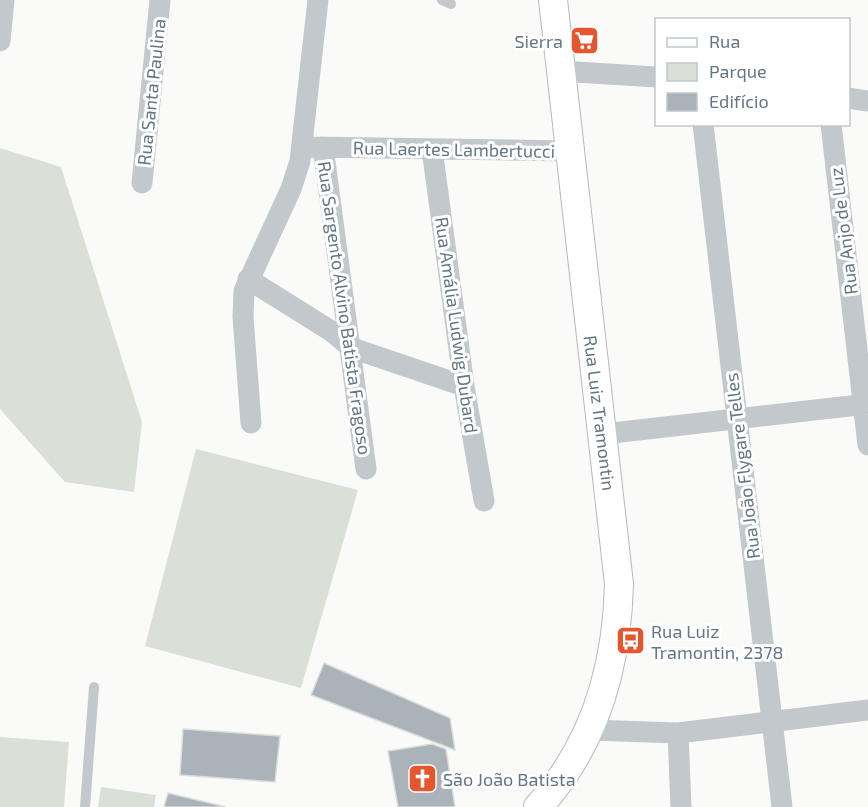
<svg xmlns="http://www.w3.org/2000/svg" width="868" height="807" font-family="'Exo 2',sans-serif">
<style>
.green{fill:#dadfd7}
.building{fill:#aab3b9;stroke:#dcdcda;stroke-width:1.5}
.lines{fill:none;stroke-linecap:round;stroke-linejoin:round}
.secondary-casing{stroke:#b3babf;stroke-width:30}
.service{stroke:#c3c8cc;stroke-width:10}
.minor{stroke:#c3c8cc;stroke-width:21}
.secondary{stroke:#fff;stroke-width:28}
.labels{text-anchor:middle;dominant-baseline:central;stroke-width:6;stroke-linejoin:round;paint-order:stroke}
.poi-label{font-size:18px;fill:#657683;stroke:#fff;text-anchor:start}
.street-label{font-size:18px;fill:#657683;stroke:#fff}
</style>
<rect width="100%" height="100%" fill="#fafaf8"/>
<!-- green -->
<path class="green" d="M0,148L61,167L142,422L134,492L65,482L0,409Z
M196,449L358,490L301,688L145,646Z
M0,737L69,742L64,807H0Z
M101,787L156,795L154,807H98Z"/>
<!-- building -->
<path class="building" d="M324,663L450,718L455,750L311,695Z
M183,729L280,736L275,782L180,775Z
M432,744L446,749L455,807H398L388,751Z
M168,793L226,807H164Z"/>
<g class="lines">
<defs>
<path id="secondary" d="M538,807C595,745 617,667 619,584L553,0"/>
</defs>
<!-- secondary casing -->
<use href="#secondary" class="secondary-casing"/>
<!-- service -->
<path class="service" d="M442,0L451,4
M85,807L94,687"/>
<!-- minor -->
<path class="minor" d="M0,41L4,0
M560,71L656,77
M848,98L868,101
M703,124L782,807
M831,124L868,445
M311,147L569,151
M323,147L366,469
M432,149L464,386L484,501
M142,183L160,0
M248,279L331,331L352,348L464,386
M251,423L243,317L244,291L291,189L300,161L318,0
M603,434L868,404
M589,730L678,733L868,710
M678,733L681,807"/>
<!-- secondary -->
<use href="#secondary" class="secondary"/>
</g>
<!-- icons -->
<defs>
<symbol id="supermarket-square" viewBox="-11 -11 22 22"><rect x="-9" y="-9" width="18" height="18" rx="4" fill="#e4572e" stroke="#fff"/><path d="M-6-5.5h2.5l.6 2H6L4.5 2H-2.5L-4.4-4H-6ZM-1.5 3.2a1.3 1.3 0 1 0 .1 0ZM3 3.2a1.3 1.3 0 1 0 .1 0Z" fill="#fff"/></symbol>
<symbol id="bus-square" viewBox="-11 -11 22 22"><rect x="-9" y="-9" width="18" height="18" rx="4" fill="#e4572e" stroke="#fff"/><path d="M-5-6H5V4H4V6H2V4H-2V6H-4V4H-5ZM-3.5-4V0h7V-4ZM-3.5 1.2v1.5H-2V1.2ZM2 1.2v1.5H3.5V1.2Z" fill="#fff"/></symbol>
<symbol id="church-square" viewBox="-11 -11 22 22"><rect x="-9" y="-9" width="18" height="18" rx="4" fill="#e4572e" stroke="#fff"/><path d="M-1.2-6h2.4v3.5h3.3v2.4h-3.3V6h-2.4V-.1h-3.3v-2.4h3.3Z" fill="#fff"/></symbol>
</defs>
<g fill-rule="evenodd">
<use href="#supermarket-square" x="568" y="24" width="33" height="33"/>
<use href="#bus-square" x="614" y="624" width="33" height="33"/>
<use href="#church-square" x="406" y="762" width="33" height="33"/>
</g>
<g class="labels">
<!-- poi labels -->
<g class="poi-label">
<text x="563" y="41" text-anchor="end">Sierra</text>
<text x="651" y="631">Rua Luiz<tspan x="651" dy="21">Tramontin, 2378</tspan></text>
<text x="443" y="779">São João Batista</text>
</g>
<!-- street labels -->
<g class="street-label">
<text transform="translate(151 92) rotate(-84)">Rua Santa Paulina</text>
<text transform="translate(454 149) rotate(1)">Rua Laertes Lambertucci</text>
<text transform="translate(843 231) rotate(-97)">Rua Anjo de Luz</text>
<text transform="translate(345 308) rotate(82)">Rua Sargento Alvino Batista Fragoso</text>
<text transform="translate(457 325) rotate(82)">Rua Amália Ludwig Dubard</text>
<text transform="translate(600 413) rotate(83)">Rua Luiz Tramontin</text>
<text transform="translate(742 466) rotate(-97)">Rua João Flygare Telles</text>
</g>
</g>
<!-- legend -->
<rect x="655" y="18" width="195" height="108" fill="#ffffff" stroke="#c1c8cd" stroke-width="1.5"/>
<rect x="667" y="38" width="30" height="9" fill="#ffffff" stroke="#c1c8cd" stroke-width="1.5"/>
<text x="709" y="48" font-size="18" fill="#657683">Rua</text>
<rect x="667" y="63" width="30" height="18" fill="#dadfd7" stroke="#c1c8cd" stroke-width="1.5"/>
<text x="709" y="78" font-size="18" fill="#657683">Parque</text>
<rect x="667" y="93" width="30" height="18" fill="#aab3b9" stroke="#c1c8cd" stroke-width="1.5"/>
<text x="709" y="108" font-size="18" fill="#657683">Edifício</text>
</svg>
